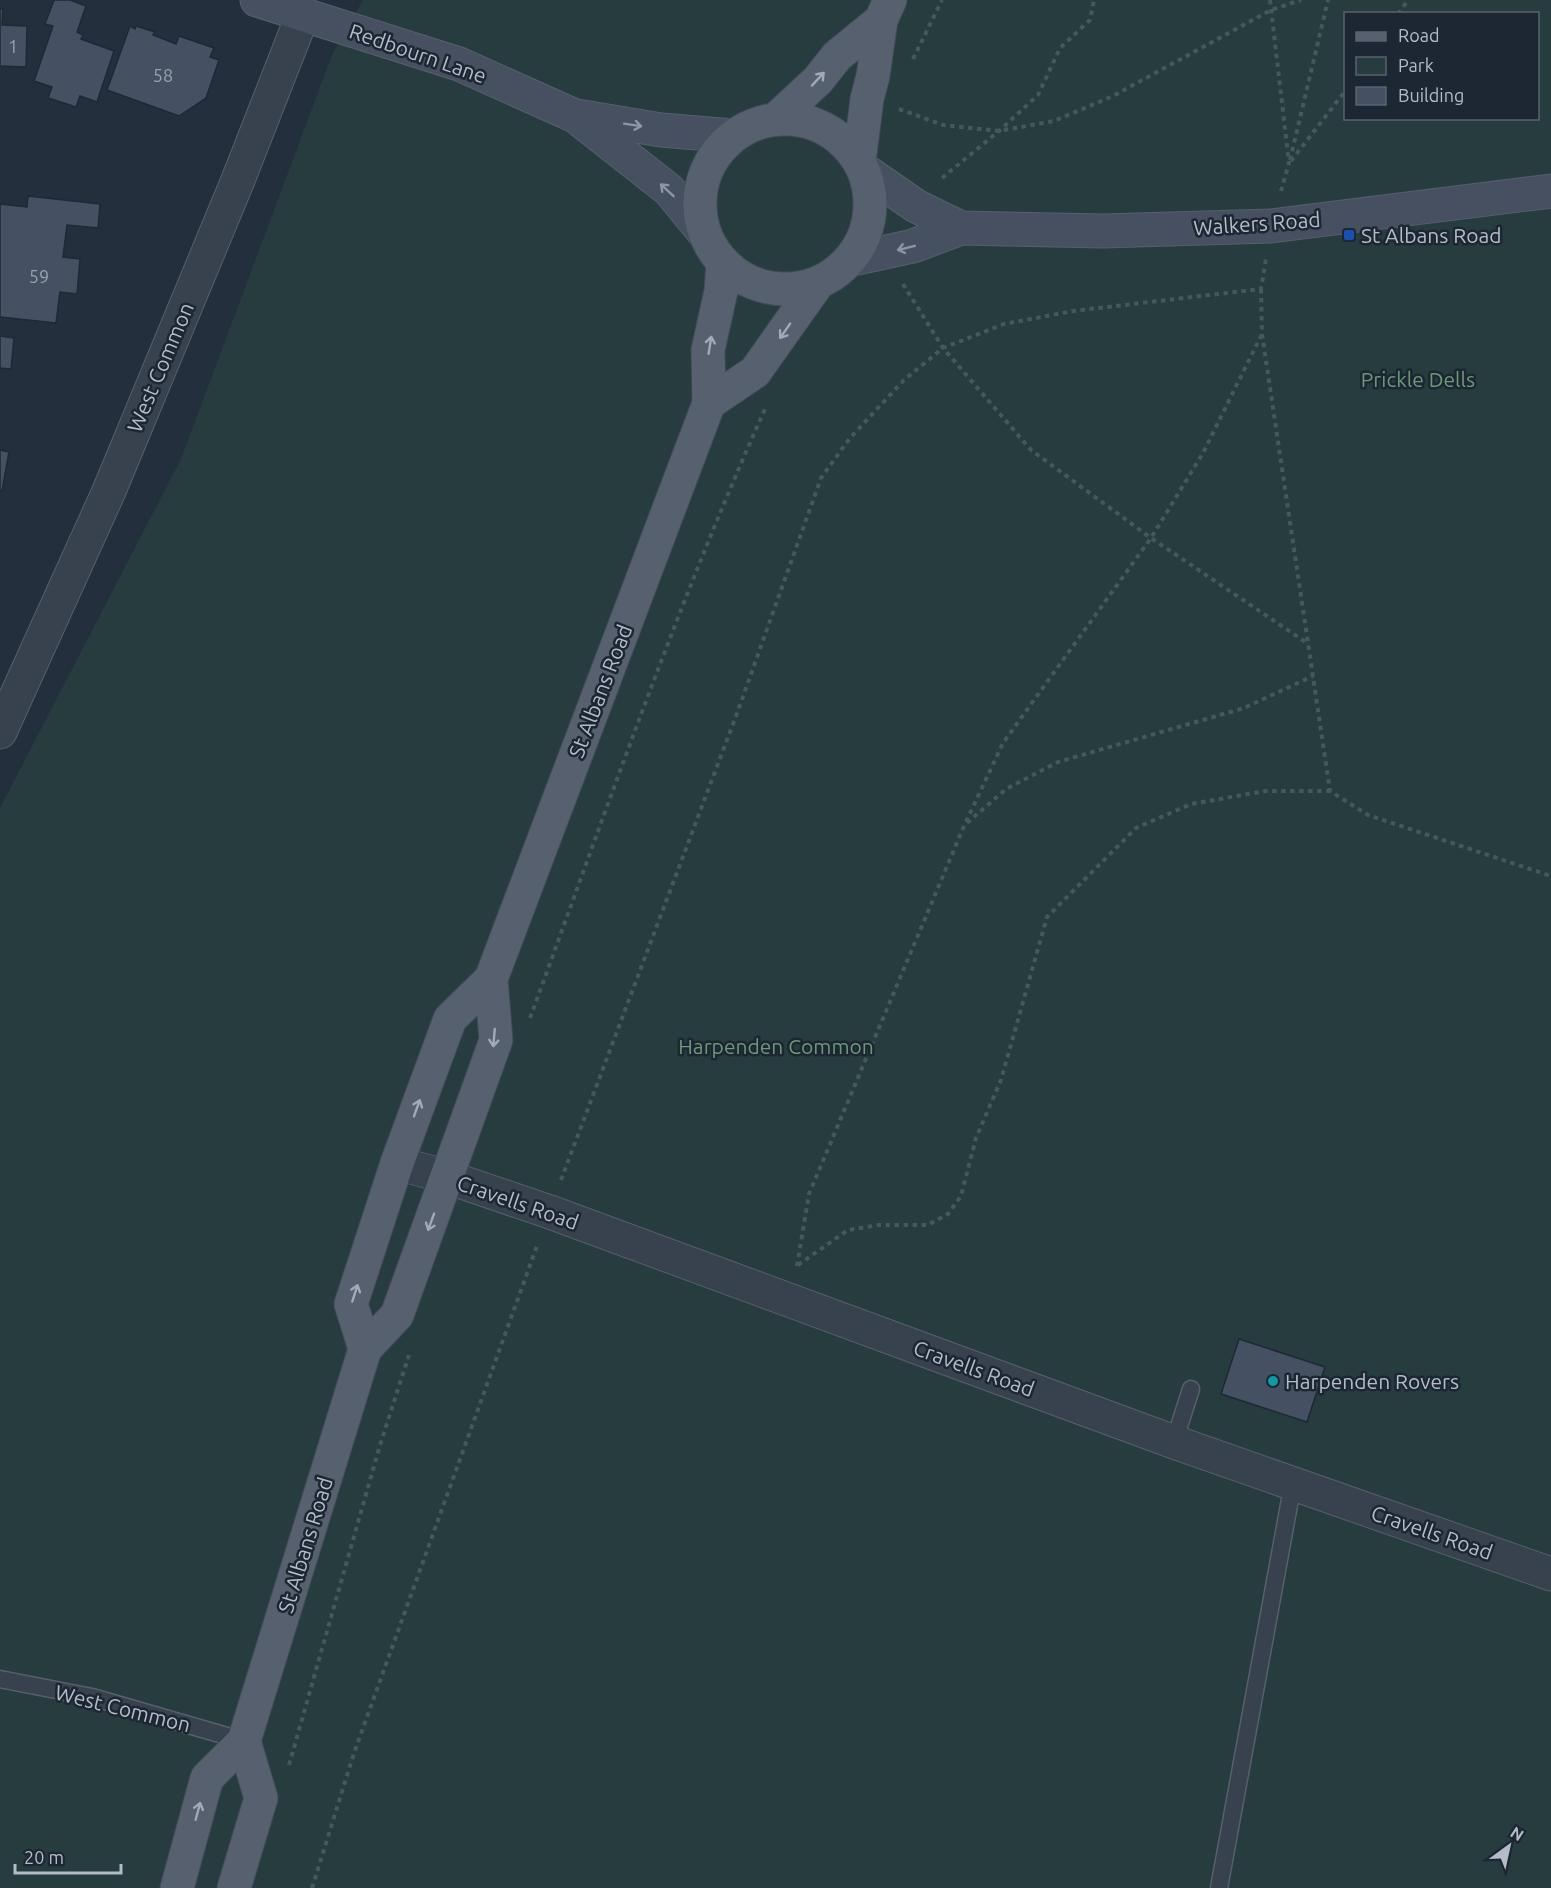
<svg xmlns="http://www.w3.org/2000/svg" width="1551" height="1888" font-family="Ubuntu,sans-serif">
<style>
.green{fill:#263c3f;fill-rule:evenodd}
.building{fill:#455162;stroke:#1f2835;stroke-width:1.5}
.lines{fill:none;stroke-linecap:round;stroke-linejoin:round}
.lane-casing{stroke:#565f6c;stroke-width:19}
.street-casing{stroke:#565f6c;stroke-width:35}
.secondary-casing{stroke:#565f6c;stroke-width:35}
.primary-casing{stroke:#414a57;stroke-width:35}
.path{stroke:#44595c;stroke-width:4;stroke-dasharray:4.5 4.5;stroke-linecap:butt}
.lane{stroke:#38414e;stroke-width:16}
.street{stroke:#38414e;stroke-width:33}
.secondary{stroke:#465061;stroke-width:33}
.primary{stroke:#56606e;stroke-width:33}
.oneway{stroke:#a1aab7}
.oneway2{stroke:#8e96a5}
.transit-dot{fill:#1a4fb4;stroke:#1d2633;stroke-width:2}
.culture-dot{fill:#0f9aa8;stroke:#1d2633;stroke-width:2}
.labels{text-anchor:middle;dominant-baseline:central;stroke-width:5;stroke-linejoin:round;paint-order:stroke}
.number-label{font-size:18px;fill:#98a1af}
.street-label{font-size:21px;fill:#b4bcc9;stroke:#1d2633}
.poi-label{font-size:21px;fill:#b4bcc9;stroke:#1d2633;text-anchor:start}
.park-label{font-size:21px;fill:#6b9a76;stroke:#1d2633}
</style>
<rect width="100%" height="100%" fill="#242f3e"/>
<!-- green -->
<path class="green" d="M363,0H1551V1888H0V808L181,459L332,55ZM1346,14H1538V118H1346Z"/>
<!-- building -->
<path class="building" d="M54,0H70L86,6L77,32L83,35L81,39L114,51L97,102L80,96L76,107L48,98L52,87L34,81L53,26L45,24Z
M0,9H3L2,25L27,26L26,67L0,66Z
M130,26L135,29L136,26L155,32L153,35L176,44L179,36L214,48L210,57L219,60L206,98L179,116L107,90Z
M28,196L100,204L98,228L67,225L63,257L80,259L77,294L60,292L56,323L0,317V204L27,207Z
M0,336L14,338L11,369L0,368Z
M0,450L9,452L2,491H0Z
M1239,1339L1325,1367L1307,1422L1221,1394Z"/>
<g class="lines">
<defs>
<path id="lane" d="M1174,1442L1191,1389
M0,1679L92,1697L244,1741
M1219,1888L1293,1483"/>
<path id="street" d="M0,732L109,491L238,180L303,14
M397,1163L447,1177L550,1212L1174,1442L1551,1574"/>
<path id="secondary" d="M257,0L459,64L575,116L669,190L705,234
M577,116L661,130L733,136
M864,170L916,206L961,228
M849,260L913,246L961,228L1103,231L1271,226L1551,191"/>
<path id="primary" d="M776,119L818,80L837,56L881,20
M700 204a85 85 0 1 1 170 0a85 85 0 1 1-170 0Z
M859,162L867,99L873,76L881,20L890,0
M709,403L755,372L818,283
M365,1349L351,1304L397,1163L450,1019L491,979
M177,1888L207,1778L244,1741L365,1349L397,1315L496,1040L491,979L709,403L708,350L721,291L723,262
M234,1888L261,1798L244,1741"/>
</defs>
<!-- lane casing -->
<use href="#lane" class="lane-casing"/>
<!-- street casing -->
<use href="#street" class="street-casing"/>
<!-- secondary casing -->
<use href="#secondary" class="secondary-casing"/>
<!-- primary casing -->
<use href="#primary" class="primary-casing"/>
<!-- path -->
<path class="path" d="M1270,0L1289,163L1281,191
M1398,14L1408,0
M913,59L942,0
M899,109L943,125L999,131L1054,121L1113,96L1271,10L1301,0
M1290,160L1328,0
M1291,161L1346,90
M942,178L999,131L1038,95L1060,48L1090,20L1094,0
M903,284L943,348L1031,450L1151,538L1307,643
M1261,289L1262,334L1330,791L1368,815L1551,876
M967,823L1006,789L1058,762L1244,708L1313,676
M530,1018C605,814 676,607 765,409
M561,1180L736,716L821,478L850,438L904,380L943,348L1004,324L1073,311L1261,289L1266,259
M798,1265L848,1230L879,1225H928L948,1214L961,1196L976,1138L1001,1080L1047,917L1136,828L1191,804L1266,791H1330
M797,1266L809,1194L964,826L1003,743L1151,538L1203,453L1262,334
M289,1765L380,1445L409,1355
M312,1888L354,1753L538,1243"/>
<!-- lane -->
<use href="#lane" class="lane"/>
<!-- street -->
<use href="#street" class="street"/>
<!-- secondary -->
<use href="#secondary" class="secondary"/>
<!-- primary -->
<use href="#primary" class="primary"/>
</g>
<!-- one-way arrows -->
<defs><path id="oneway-shaft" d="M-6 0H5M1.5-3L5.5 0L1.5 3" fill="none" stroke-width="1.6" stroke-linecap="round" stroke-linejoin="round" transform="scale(1.5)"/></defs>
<g class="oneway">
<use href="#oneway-shaft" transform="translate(818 79) rotate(-47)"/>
<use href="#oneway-shaft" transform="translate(785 331) rotate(125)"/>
<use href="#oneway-shaft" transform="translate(710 345) rotate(-81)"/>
<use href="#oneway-shaft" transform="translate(494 1038) rotate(95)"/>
<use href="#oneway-shaft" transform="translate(417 1108) rotate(-70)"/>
<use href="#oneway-shaft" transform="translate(431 1222) rotate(110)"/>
<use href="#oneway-shaft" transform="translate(355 1293) rotate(-72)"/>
<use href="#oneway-shaft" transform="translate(198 1811) rotate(-75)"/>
</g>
<g class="oneway2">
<use href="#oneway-shaft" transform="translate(633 125) rotate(9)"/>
<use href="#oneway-shaft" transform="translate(667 190) rotate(-137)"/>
<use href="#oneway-shaft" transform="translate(906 248) rotate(166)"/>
</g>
<!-- markers -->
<rect class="transit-dot" x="1343" y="229" width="12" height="12" rx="3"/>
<circle class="culture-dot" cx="1273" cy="1381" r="6"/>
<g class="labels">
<!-- number labels -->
<g class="number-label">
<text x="13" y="46">1</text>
<text x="163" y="75">58</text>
<text x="39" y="276">59</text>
</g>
<!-- street labels -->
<g class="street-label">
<text transform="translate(418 53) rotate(19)">Redbourn Lane</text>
<text transform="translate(1257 223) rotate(-4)">Walkers Road</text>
<text transform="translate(160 367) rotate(-67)">West Common</text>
<text transform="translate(600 691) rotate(-69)">St Albans Road</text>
<text transform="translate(518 1202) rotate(19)">Cravells Road</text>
<text transform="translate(974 1368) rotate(20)">Cravells Road</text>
<text transform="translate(1432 1532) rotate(19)">Cravells Road</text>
<text transform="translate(305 1545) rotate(-73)">St Albans Road</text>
<text transform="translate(123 1708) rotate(14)">West Common</text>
</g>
<!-- poi labels -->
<g class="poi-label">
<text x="1361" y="235">St Albans Road</text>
<text x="1285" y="1381">Harpenden Rovers</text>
</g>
<!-- park labels -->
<g class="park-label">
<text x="1418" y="379">Prickle Dells</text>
<text x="776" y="1046">Harpenden Common</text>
</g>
</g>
<!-- legend -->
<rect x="1344" y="12" width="195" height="108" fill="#1d2633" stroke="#59626f" stroke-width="1.5"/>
<rect x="1356" y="32" width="30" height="9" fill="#56606e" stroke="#59626f" stroke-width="1.5"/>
<text x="1398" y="42" font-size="18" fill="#b4bcc9">Road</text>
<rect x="1356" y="57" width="30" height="18" fill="#263c3f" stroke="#59626f" stroke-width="1.5"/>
<text x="1398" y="72" font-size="18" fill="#b4bcc9">Park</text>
<rect x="1356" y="87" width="30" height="18" fill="#455162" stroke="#59626f" stroke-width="1.5"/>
<text x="1398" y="102" font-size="18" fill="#b4bcc9">Building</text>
<!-- north arrow -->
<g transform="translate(1509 1846) rotate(33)" stroke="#1d2633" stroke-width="4.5" paint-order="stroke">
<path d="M0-4.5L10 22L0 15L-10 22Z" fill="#b4bcc9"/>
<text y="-9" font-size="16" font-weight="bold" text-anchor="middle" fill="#b4bcc9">N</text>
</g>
<!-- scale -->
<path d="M15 1864v9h106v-9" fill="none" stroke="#b4bcc9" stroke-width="3"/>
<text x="24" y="1864" font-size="18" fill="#b4bcc9" stroke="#1d2633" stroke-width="4.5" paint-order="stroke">20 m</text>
</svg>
